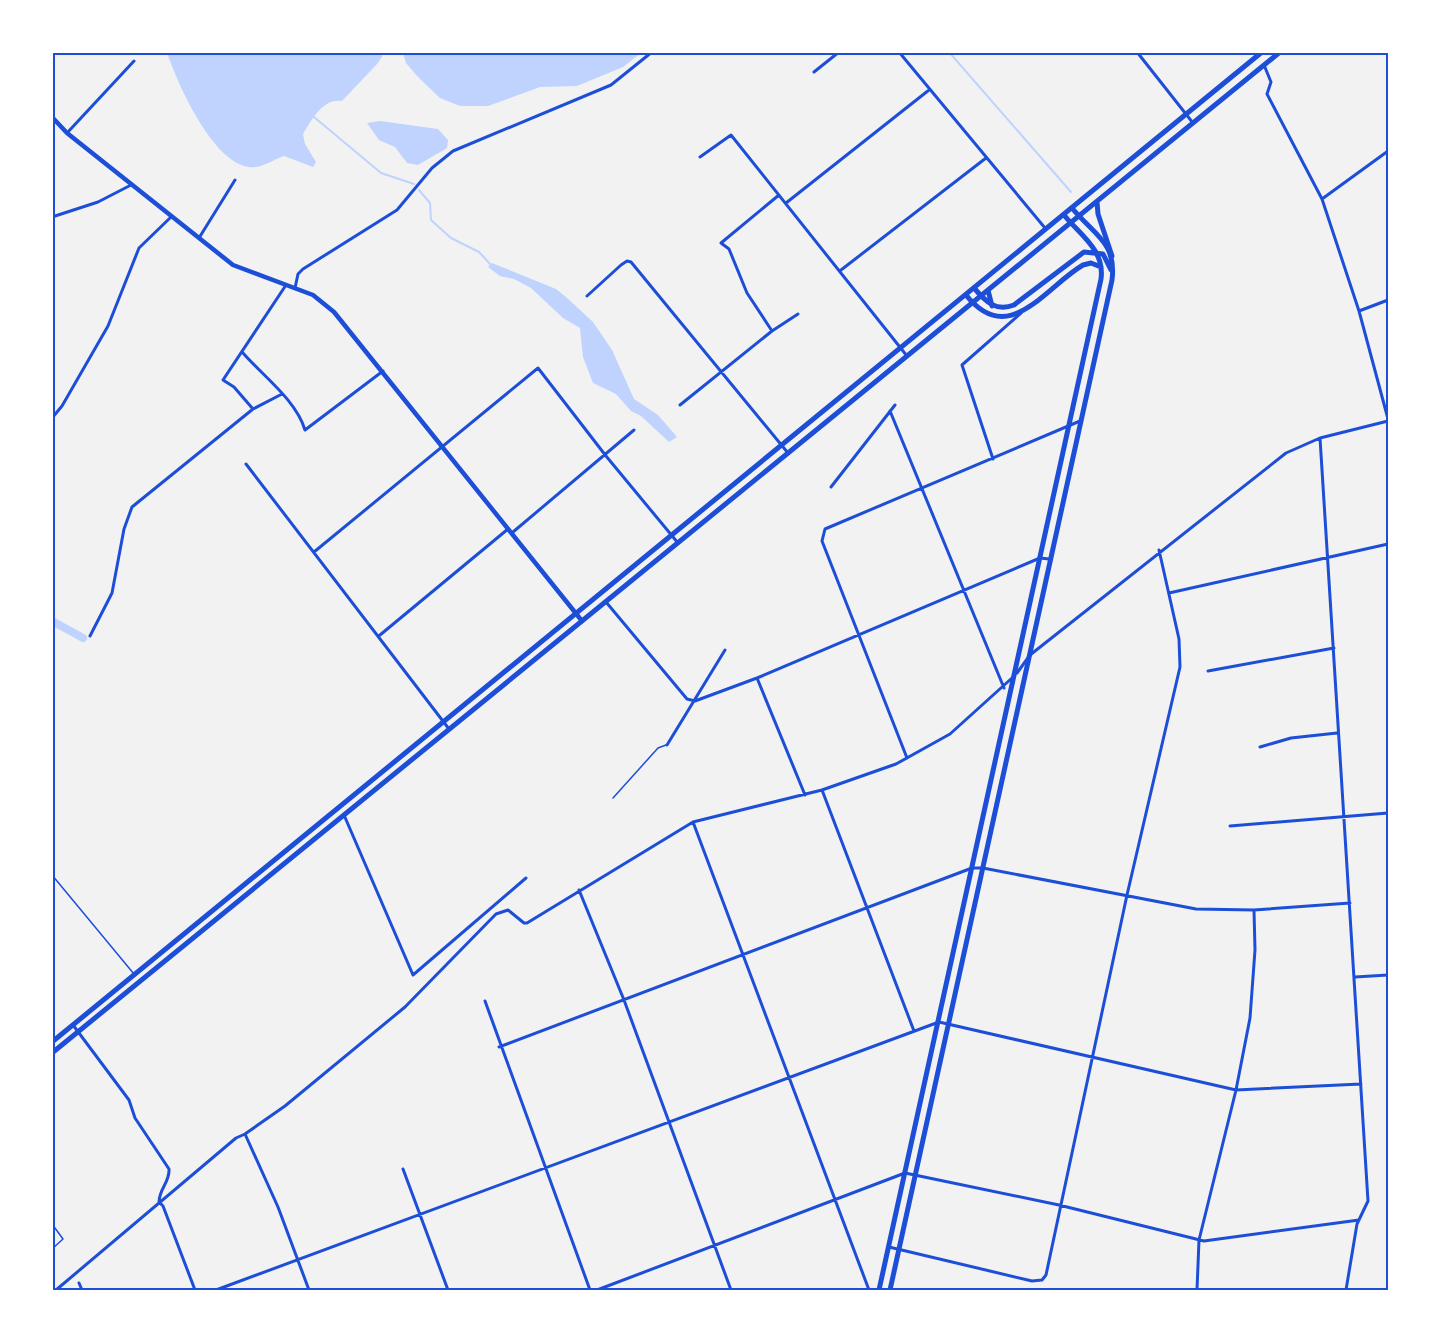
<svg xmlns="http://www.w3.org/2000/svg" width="1441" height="1343" font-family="'PT Serif',serif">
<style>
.water{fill:#bfd3fe}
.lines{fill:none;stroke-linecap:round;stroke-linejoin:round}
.stream{stroke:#bfd3fe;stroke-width:2}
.canal{stroke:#bfd3fe;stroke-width:8}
.service{stroke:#1d4ed8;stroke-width:1.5}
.minor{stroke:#1d4ed8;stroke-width:3}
.secondary{stroke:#1d4ed8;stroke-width:4.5}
.primary{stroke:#1d4ed8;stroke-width:5}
.trunk{stroke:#1d4ed8;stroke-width:5}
.neatline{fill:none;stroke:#1d4ed8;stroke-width:2}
</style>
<rect width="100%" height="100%" fill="#f2f2f2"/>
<!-- water -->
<path class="water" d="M382,53V57L377,64L342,101C323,98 312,119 303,134L305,144L316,162L313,167L284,156C272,160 261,169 249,167C212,162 178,84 167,53Z
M403,53V52L641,53L623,67L577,86L540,87L488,106H460L440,98L418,77L406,63Z
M380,121L438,129L448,140L447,148L418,165L407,163L395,147L379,140L367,123Z
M492,263L556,289L566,297L593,322L612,350L634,399L658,415L677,437L669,442L641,416L631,411L616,394L593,383L583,357L580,328L563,318L531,288L514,279L500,276L488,267Z"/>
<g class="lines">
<!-- stream -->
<path class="stream" d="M949,52L1071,192
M314,117L381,173L414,184
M419,190L430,203L431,220L451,238L479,252L491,265"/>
<!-- canal -->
<path class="canal" d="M52,621L83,638"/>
<!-- service -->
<path class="service" d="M613,798L658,748L666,745
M52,875L134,974
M52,1224L63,1239L52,1249"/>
<!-- minor -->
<path class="minor" d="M899,52L1045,228
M1137,52L1193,123
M1264,65L1271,82L1267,94L1322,199L1359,311L1388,419
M814,72L839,52
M67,133L134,61
M700,157L731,135L907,356
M1322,199L1388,151
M786,203L929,90
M52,217L98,202L131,185
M199,238L235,180
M841,270L986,158
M295,288L298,274L303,269L397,210L432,168L453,151L611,85L652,52
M587,296L621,265L627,261L631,262L788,453
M1359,311L1388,300
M772,331L747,293L729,249L721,243L779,195
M243,353C263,376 296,400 305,430L383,371
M680,405L772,331L798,314
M253,409L234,387L223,380L286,285
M890,411L1004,688
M52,418L62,406L108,326L139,248L171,217
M1320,438L1368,1201L1357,1224L1346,1290
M993,459L962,365L1021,313
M246,464L449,729
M831,487L895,405
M513,532L634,430
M314,552L538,368L606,456L678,543
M1169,593L1388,544
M606,602L687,699L695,701L757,678L1040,558L1049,559
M380,635L508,529
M90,636L112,593L124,529L132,507L253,409L282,394
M1208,671L1334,648
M1017,673L1030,655L1286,453L1320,438L1388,421
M757,678L805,795
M667,745L725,650
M1260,747L1291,738L1337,733
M907,758L822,541L825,529L1080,421
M822,790L914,1031
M344,815L413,975L526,878
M693,822L869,1290
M1230,826L1388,813
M579,890L624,1000L731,1290
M1355,977L1388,975
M485,1001L590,1290
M73,1025L129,1100L135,1118L169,1169C170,1182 159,1189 159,1202L163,1206L195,1290
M499,1047L972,868H983L1196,909L1254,910L1350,903
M245,1134L285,1106L405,1007L496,914L508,910L524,923H527L693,822L822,790L896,764L950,734L1012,678
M403,1169L448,1290
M889,1247L1032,1281L1042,1280L1046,1275L1127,895L1180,667L1179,639L1159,550
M79,1283L82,1290
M56,1290L236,1138L245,1134L278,1207L309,1290
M216,1290L939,1022L1236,1090L1361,1084
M597,1290L905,1173L1059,1205L1204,1241L1359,1220
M1197,1290L1199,1240L1236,1090L1250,1018L1255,950L1254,910"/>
<!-- secondary -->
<path class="secondary" d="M52,117L67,133L233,265L313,295L334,312L582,621"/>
<!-- primary -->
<path class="primary" d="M974,288C986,302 996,312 1014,305L1084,252L1103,254L1111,270
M966,295C1009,349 1045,287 1083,265L1091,263L1101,267
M879,1290L1101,279C1105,250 1080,235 1064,215
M890,1290L1112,280C1117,242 1093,234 1072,208"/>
<!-- trunk -->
<path class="trunk" d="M1097,202L1098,214L1112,256
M988,290L992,306
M52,1042L1262,52
M52,1053L1280,52"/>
</g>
<!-- border -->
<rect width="1441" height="1343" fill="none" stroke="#ffffff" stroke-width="108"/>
<rect x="54" y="54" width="1333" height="1235" class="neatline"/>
</svg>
